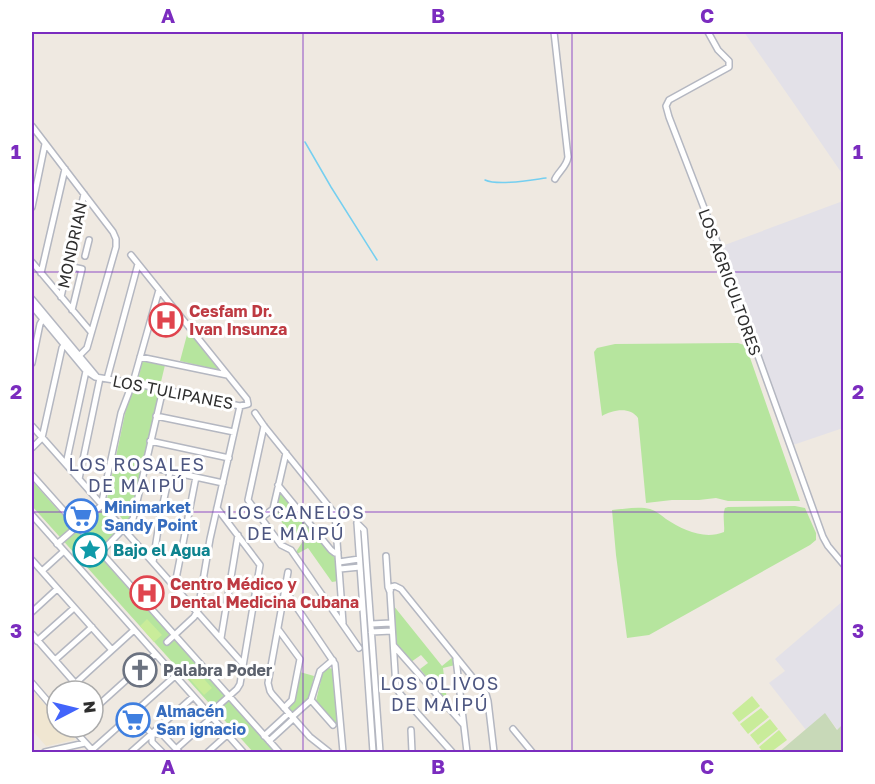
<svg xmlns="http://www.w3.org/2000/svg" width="875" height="784" font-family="'Golos Text',sans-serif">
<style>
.industrial{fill:#e3e1e8}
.education{fill:#f0e6d1}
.green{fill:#b6e59e}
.cemetery{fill:#c8d9b8}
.pitch{fill:#c9ec9a}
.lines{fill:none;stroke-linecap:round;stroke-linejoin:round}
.stream{stroke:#75cff0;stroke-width:1.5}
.minor-casing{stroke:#b4b7c1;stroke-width:8}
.minor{stroke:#fff;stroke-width:5}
.grid{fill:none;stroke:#7b2cbf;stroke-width:1.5;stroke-opacity:0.55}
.labels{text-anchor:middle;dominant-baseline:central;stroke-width:6;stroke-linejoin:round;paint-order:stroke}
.street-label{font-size:16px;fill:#2e2e2e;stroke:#fff}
.health-label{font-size:16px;font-weight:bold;fill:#be3a42;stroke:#fff;text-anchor:start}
.shop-label{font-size:16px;font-weight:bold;fill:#366cbe;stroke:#fff;text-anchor:start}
.culture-label{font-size:16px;font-weight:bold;fill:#0d838f;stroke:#fff;text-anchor:start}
.worship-label{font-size:16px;font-weight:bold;fill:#5b616d;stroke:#fff;text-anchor:start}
.neighbourhood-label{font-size:18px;letter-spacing:1.5px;fill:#4d5680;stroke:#fff}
.neatline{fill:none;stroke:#7b2cbf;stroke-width:2}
.grid-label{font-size:20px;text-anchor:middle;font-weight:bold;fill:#7b2cbf}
</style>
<rect width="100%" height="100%" fill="#efe9e1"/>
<!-- industrial -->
<path class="industrial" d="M744,32H843V175L797,108Z
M843,201V428L793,445L757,349L722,246Z
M843,601V724L838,730L825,714L806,730L769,683L785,671L775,659Z"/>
<!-- education -->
<path class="education" d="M32,690L57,718V727H65L75,738L74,740L46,746L32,730Z"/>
<!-- green -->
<path class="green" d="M188,331L219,370L180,361Z
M738,343L744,345L747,349L800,501H728L716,498L699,500H672L646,503L638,418C630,406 612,410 602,416L594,352L597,348L615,344Z
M143,359L165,365L160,386L138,380Z
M136,384L161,388L131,519L126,524L107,499L126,409Z
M32,481L275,752H253L32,506Z
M280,491L283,492L335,558L338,581L332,582L308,548L297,554L296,552L303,541L298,538L295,539L273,511L279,493Z
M795,506L805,508L816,533V540L810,545L649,635L627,638L616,555L612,510C623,509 639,506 650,509C656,511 661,515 666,519C683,530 704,540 724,532C725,524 722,516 725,508L728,507Z
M102,510L121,530L101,548L82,527Z
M393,605L442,666L453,657L455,660V665L443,668L447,701L420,669L428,663L421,655L411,662L397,644Z
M329,668L333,669L338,724H334L316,701L323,672Z
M300,672L314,676L309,699L292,713L288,707Z"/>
<!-- cemetery -->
<path class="cemetery" d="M825,713L837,730L843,724V752H779Z"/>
<!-- pitch -->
<path class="pitch" d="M147,619L162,635L154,642L140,626Z
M197,671L212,688L204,695L189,678Z
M752,696L760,706L739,722L732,713Z
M761,708L769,717L748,734L740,724Z
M770,719L778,729L758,745L750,735Z
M779,730L787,740L771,752H763L759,747Z"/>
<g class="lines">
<!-- stream -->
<path class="stream" d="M305,142L331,187L377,260
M485,180C498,186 531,180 546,178"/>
<defs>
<path id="minor" d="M554,32L568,157C567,166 559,171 555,179
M708,32L718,50L729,61V67L669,100L666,106L669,117L716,239L823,537L828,546L844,565
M32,126L113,232L116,239V247L87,348L80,355
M32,207L45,144
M85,256L89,240
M32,262L91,332
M68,266L82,269L72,310
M41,273L65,169
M61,297L84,194
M32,299L97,377
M32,306L86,371L95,377L133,383L240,406L248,404L247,399L131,255
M140,357L227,375
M32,363L40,324L43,319
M107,379L138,264
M255,413L264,426L335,514L343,623
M156,416L234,432
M32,426L243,664
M264,426L248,500L281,545L291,550L359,648
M150,441L229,458
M32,448L42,438L62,348L67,341
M66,464L86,371
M145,466L223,483
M32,475L279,752
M79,479L100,378
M278,485L331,550L335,553L338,552
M32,515L243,752
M261,518L273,509L286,453
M357,523L364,530L380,752
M357,523L373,752
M57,544L101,506L121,413L134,379L159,290
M100,553L133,519L163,389
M386,556L388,587L390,592L396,688L401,695L452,752
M32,560L112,650
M153,562L160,517L170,472
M339,562L359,559
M340,569L360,567
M42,571L64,551
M288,572L268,683L270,691L272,694L310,737L329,752
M173,585L176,579L196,477
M285,590L335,664L343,752
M390,592L391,587L395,586L401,589L486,694L488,701L494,752
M32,612L57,589
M371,624L391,623
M278,629L300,659L292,700L284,708
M371,632L392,631
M32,634L75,683
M221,638L238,535
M37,641L74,608
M167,642L194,617L198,610L210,539L240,406
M394,646L463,724
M456,659L467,752
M55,660L92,627
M32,683L57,712
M67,691L134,630
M311,700L333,725
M93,710L155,654
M133,714L152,734V742L162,752
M209,714L237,689L240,684L260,565L217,508
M292,717L311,700L320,671L333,660
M71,727L94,752
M513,729L532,752
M411,730L412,752
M153,734H162L179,752
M264,736L289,713
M269,741L293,719
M176,749L212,717
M92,750L175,676
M45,752L85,743
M131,752L193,697
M208,752L227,735"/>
</defs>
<!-- minor casing -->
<use href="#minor" class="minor-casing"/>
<!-- minor -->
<use href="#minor" class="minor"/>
</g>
<!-- grid -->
<path class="grid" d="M303,32V752M572,32V752M32,272H844M32,512H844"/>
<!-- icons -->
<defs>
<symbol id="hospital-ring" viewBox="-11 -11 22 22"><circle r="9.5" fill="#fff" stroke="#e0444e" stroke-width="1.5"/><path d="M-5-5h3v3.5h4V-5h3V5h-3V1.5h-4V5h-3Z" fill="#e0444e"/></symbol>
<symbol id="supermarket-ring" viewBox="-11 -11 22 22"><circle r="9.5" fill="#fff" stroke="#3f7fe0" stroke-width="1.5"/><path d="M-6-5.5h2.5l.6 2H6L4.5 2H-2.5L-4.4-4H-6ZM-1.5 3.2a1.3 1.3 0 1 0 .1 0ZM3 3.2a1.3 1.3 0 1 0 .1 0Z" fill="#3f7fe0"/></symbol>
<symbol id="sight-ring" viewBox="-11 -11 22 22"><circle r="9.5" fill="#fff" stroke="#0f9aa8" stroke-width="1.5"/><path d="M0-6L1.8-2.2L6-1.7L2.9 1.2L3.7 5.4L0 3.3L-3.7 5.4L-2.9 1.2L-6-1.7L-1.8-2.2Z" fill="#0f9aa8"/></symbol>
<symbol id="church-ring" viewBox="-11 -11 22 22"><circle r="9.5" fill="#fff" stroke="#6b7280" stroke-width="1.5"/><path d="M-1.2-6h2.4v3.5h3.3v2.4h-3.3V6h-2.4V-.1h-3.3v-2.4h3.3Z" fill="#6b7280"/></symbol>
</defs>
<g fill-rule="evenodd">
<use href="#hospital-ring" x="147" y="301" width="38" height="38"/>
<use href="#supermarket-ring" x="62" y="497" width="38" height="38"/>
<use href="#sight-ring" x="71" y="531" width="38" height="38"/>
<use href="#hospital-ring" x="128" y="574" width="38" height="38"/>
<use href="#church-ring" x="121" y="651" width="38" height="38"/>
<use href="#supermarket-ring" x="114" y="701" width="38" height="38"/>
</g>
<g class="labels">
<!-- street labels -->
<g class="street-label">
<text transform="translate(72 245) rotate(-78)">MONDRIAN</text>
<text transform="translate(730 282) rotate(70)">LOS AGRICULTORES</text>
<text transform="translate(173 392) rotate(11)">LOS TULIPANES</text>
</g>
<!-- health labels -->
<g class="health-label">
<text x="189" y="311">Cesfam Dr.<tspan x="189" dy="18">Ivan Insunza</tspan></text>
<text x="170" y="584">Centro Médico y<tspan x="170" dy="18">Dental Medicina Cubana</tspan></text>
</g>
<!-- shop labels -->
<g class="shop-label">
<text x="104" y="507">Minimarket<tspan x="104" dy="18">Sandy Point</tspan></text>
<text x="156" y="711">Almacén<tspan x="156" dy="18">San ignacio</tspan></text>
</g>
<!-- culture labels -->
<g class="culture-label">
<text x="113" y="550">Bajo el Agua</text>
</g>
<!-- worship labels -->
<g class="worship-label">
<text x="163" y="670">Palabra Poder</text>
</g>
<!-- neighbourhood labels -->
<g class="neighbourhood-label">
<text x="137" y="464">LOS ROSALES<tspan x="137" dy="21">DE MAIPÚ</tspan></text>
<text x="296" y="512">LOS CANELOS<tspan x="296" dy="21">DE MAIPÚ</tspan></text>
<text x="440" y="683">LOS OLIVOS<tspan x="440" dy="21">DE MAIPÚ</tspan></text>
</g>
</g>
<!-- border -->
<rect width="875" height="784" fill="none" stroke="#ffffff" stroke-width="66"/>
<!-- north arrow -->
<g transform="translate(75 709) rotate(83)"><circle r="28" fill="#ffffff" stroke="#ababab" stroke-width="1.5"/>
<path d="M0-4.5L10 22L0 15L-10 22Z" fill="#4264fb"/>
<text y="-9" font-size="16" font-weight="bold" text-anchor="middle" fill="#2e2e2e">N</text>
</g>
<rect x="33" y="33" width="809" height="718" class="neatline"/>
<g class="grid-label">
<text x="168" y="23">A</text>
<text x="438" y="23">B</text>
<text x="707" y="23">C</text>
<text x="16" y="159">1</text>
<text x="858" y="159">1</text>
<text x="16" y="399">2</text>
<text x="858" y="399">2</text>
<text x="16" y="638">3</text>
<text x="858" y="638">3</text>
<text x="168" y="774">A</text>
<text x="438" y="774">B</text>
<text x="707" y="774">C</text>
</g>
</svg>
